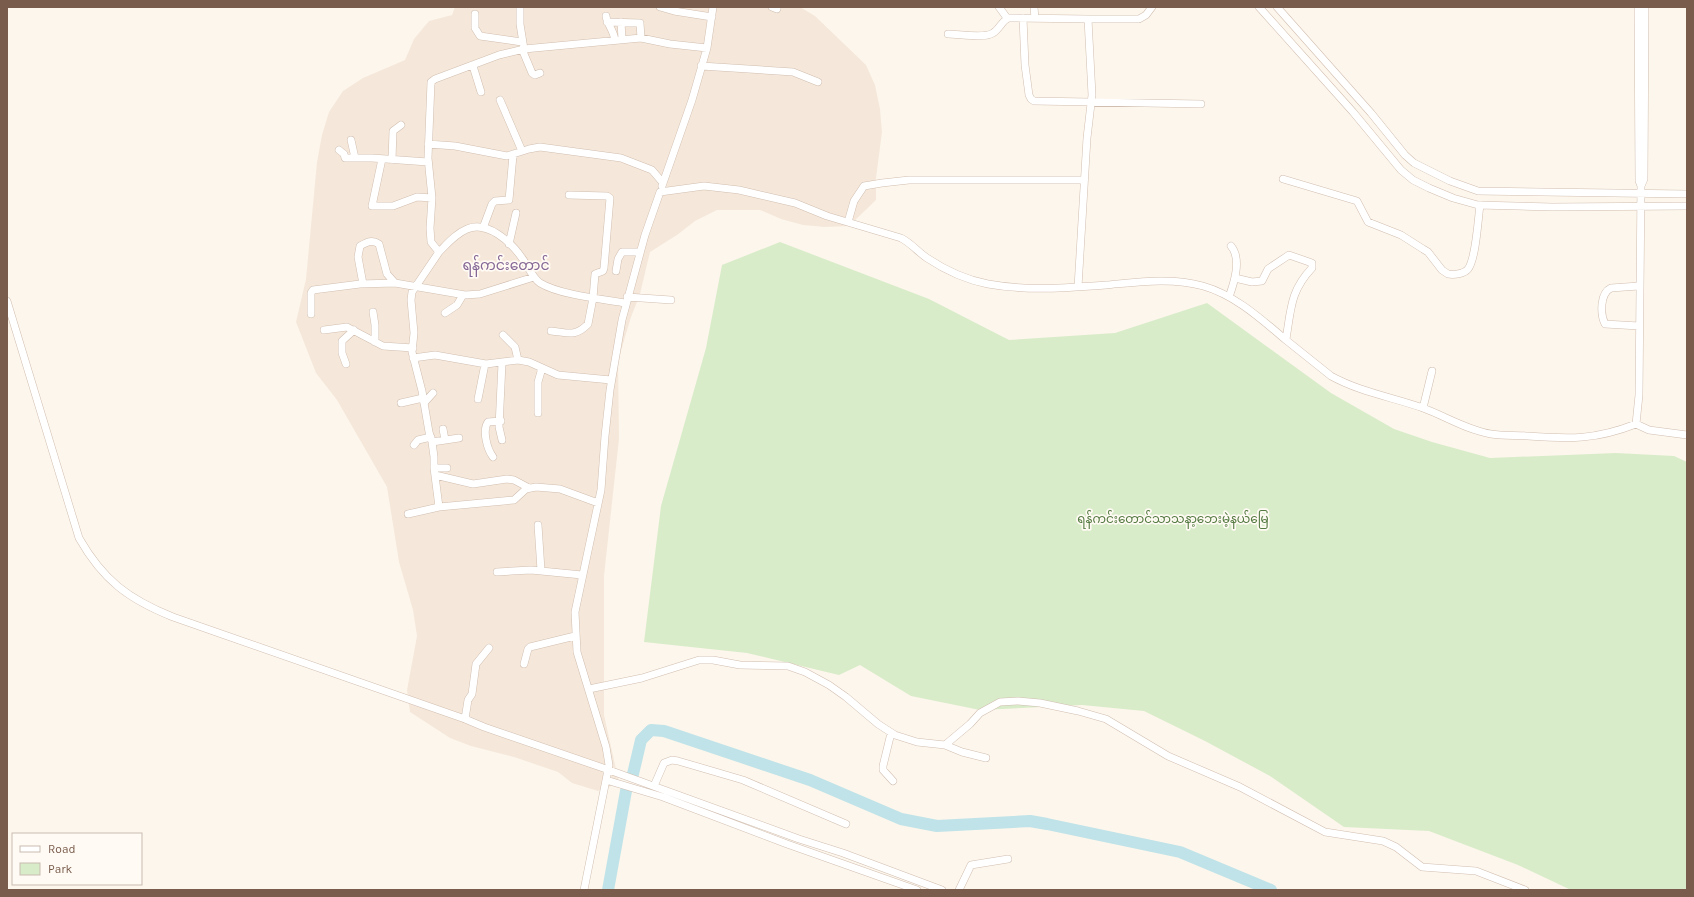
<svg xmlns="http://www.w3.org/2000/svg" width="1694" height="897" font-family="Karla,'Noto Sans Myanmar',sans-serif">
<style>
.residential{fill:#f5e8da}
.green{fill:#d8ecc9}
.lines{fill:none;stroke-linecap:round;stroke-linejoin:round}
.river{stroke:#bfe3e8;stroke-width:12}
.minor-casing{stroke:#d1beb0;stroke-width:8}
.minor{stroke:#fff;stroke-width:7}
.labels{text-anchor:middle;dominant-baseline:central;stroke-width:3.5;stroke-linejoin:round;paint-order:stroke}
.park-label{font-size:12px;fill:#537a41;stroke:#fffaf3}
.quarter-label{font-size:14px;fill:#846695;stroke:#fffaf3}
</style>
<rect width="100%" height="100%" fill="#fdf6ec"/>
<!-- residential -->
<path class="residential" d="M455,7H800L815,16L866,65L875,85L880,109L882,132L876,178V200L849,226L825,227L803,225L781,219L760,210H717L695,221L677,235L650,252L640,294L631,317L618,361L619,439L604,576V715L619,783L598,791L572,783L558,772L514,757L471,746L450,738L410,712L407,690L417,636L413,610L399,562L387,487L337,400L316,373L296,322L306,279L317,162L322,135L329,112L343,91L363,78L405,60L414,39L429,21L452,15Z"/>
<!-- green -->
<path class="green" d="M780,242L929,299L1009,340L1115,333L1207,303L1331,393L1394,429L1432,442L1490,458L1616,453L1674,456L1687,462V890H1571L1518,865L1429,831L1344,827L1270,776L1205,741L1144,711L1082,705L980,710L911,696L860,665L839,675L747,653L644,642L661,506L706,348L722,265Z"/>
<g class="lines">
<!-- river -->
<path class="river" d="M633,774L641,740L651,730L664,731L810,780L901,819L937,826L1030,821L1047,824L1180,852L1271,890
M608,890L626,791"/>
<defs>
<path id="minor" d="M520,7V24L524,49L641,38L670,44L707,48
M660,7L674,11L712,17
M772,7L777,9
M999,7L1007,18
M1034,7L1035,18
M1259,7L1353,112L1401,170L1413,180L1429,188L1453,198L1478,205L1552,207L1687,206
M1277,7L1371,113L1405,155L1414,163L1450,181L1478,191L1687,194
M475,14V28L480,36L522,42
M606,16C607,24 613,29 615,40
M1023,18L1025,65L1029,95L1031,99L1034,101L1201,104
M1088,19H1139L1146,15L1152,7
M607,22L640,23L641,38
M621,22L622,39
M948,34C959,34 984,39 993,33C1000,29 1002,20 1009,18L1088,19L1092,95L1087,138L1078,287
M522,49L532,73L535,75L540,73
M524,49L499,55L435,79L431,82L428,158L432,198L430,228L431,242L439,252C447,244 455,234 467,229C487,220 511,242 522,258C528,266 532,277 540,283C560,295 602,299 626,303
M473,66L481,92
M701,66L793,72L818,82
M500,100L522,151
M351,140L355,158
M428,144L455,146L507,156L529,149L540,147L621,158L652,170L663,183
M339,150L344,154L345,158H372L428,162
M382,159L372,206H393L417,197L432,198
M392,160L393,131L401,125
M1283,179L1357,201L1368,222L1401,235L1423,249L1428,252L1442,270L1448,274C1454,275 1464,274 1468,269C1476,259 1478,219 1480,205
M662,186L692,100L707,48L713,7
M1641,186L1644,179L1645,7
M848,222L854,201L864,186L882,183L909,180H1084
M483,228L492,204L495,201L509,200L513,155
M509,244L516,213
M439,252L412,292L411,300L414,333L412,352L422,391L429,432L432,442L434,457V468L439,507L514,500L526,489L536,487L560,489L598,503
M616,271L618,259L622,252H640
M1235,278L1252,282L1262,281L1268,269L1289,255L1312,263V268C1290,291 1291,310 1286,339
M363,284L358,257L360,246C367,242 372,239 379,244L387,274L395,283L465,295L480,294L534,277
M1639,286L1611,288C1600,293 1600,314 1605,324L1639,326
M627,297L671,300
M1229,297C1234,283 1242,259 1231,246
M7,301L79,538C103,580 128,599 173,617L465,719L484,727L609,770L799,839L843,853L942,890
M373,312L375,325V342
M445,313L457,305L463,295
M311,314V293L313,290L360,284L395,283
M324,330L347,327L383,346L413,348
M551,331C566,332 575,338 588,324L593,298L595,274L603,271L604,268L610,198L607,196L569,195
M503,335L515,347L518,360
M413,358L435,355L486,364L518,360L529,362L558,375L611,380
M502,363L499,427L502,440
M346,364L342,353V341L354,330
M478,399L485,364
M401,403L423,398
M424,403L433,393
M1423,408L1432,371
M538,413V382L542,368
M1636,424L1639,395L1641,186L1639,181L1638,7
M443,429L445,440
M432,442L459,438
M414,445L418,440L431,437
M493,457C487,449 482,430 488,422L501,421
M434,468H447
M435,475L473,484L507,479L514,480L529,488
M408,514L439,507
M538,525L541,570
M497,572L531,570L582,575
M524,664L528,649L530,647L575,636
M589,689L642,678L699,660H713L740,665L788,666L805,672L829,685L846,697L878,724L895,735L917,742L945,745L970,724L980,713L1000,702L1018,701L1040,703L1078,711L1106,719L1168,756L1240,787L1325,832L1383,841L1396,847L1422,867L1476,871L1525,890
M465,719L468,700L472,694L476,664L489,648
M891,733L883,766V770L893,781
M945,745L962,752L986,758
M606,780L663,797L787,844L917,890
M654,786L664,763L672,760L678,761L743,780L846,824
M584,890L609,765L606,747L577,652L575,612L601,490L605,436L610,390L622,320L645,235L660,192L704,186L739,190L795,203L827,216L901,238C911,243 918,252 927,258C945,270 967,280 988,284C1027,291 1068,288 1106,285C1138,282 1171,277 1203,286C1235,295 1261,319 1286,340C1301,352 1316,364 1331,376C1360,392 1392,397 1423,408C1445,416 1467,430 1491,434C1503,436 1516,435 1528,436C1570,439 1595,440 1636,424L1649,430L1687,435
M959,890L971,865L1008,859"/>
</defs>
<!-- minor casing -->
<use href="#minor" class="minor-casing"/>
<!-- minor -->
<use href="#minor" class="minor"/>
</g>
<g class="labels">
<!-- park labels -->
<g class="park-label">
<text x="1173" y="519">ရန်ကင်းတောင်သာသနာ့ဘေးမဲ့နယ်မြေ</text>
</g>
<!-- quarter labels -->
<g class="quarter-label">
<text x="506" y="265">ရန်ကင်းတောင်</text>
</g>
</g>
<!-- border -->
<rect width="1694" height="897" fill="none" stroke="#7a5c4d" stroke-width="16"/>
<!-- legend -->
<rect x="12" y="833" width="130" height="52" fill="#fffaf3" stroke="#cabbb1"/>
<rect x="20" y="846" width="20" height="6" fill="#ffffff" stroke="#cabbb1"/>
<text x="48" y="853" font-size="12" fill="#7a5c4d">Road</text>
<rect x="20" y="863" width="20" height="12" fill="#d8ecc9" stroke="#cabbb1"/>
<text x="48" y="873" font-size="12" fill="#7a5c4d">Park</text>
</svg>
